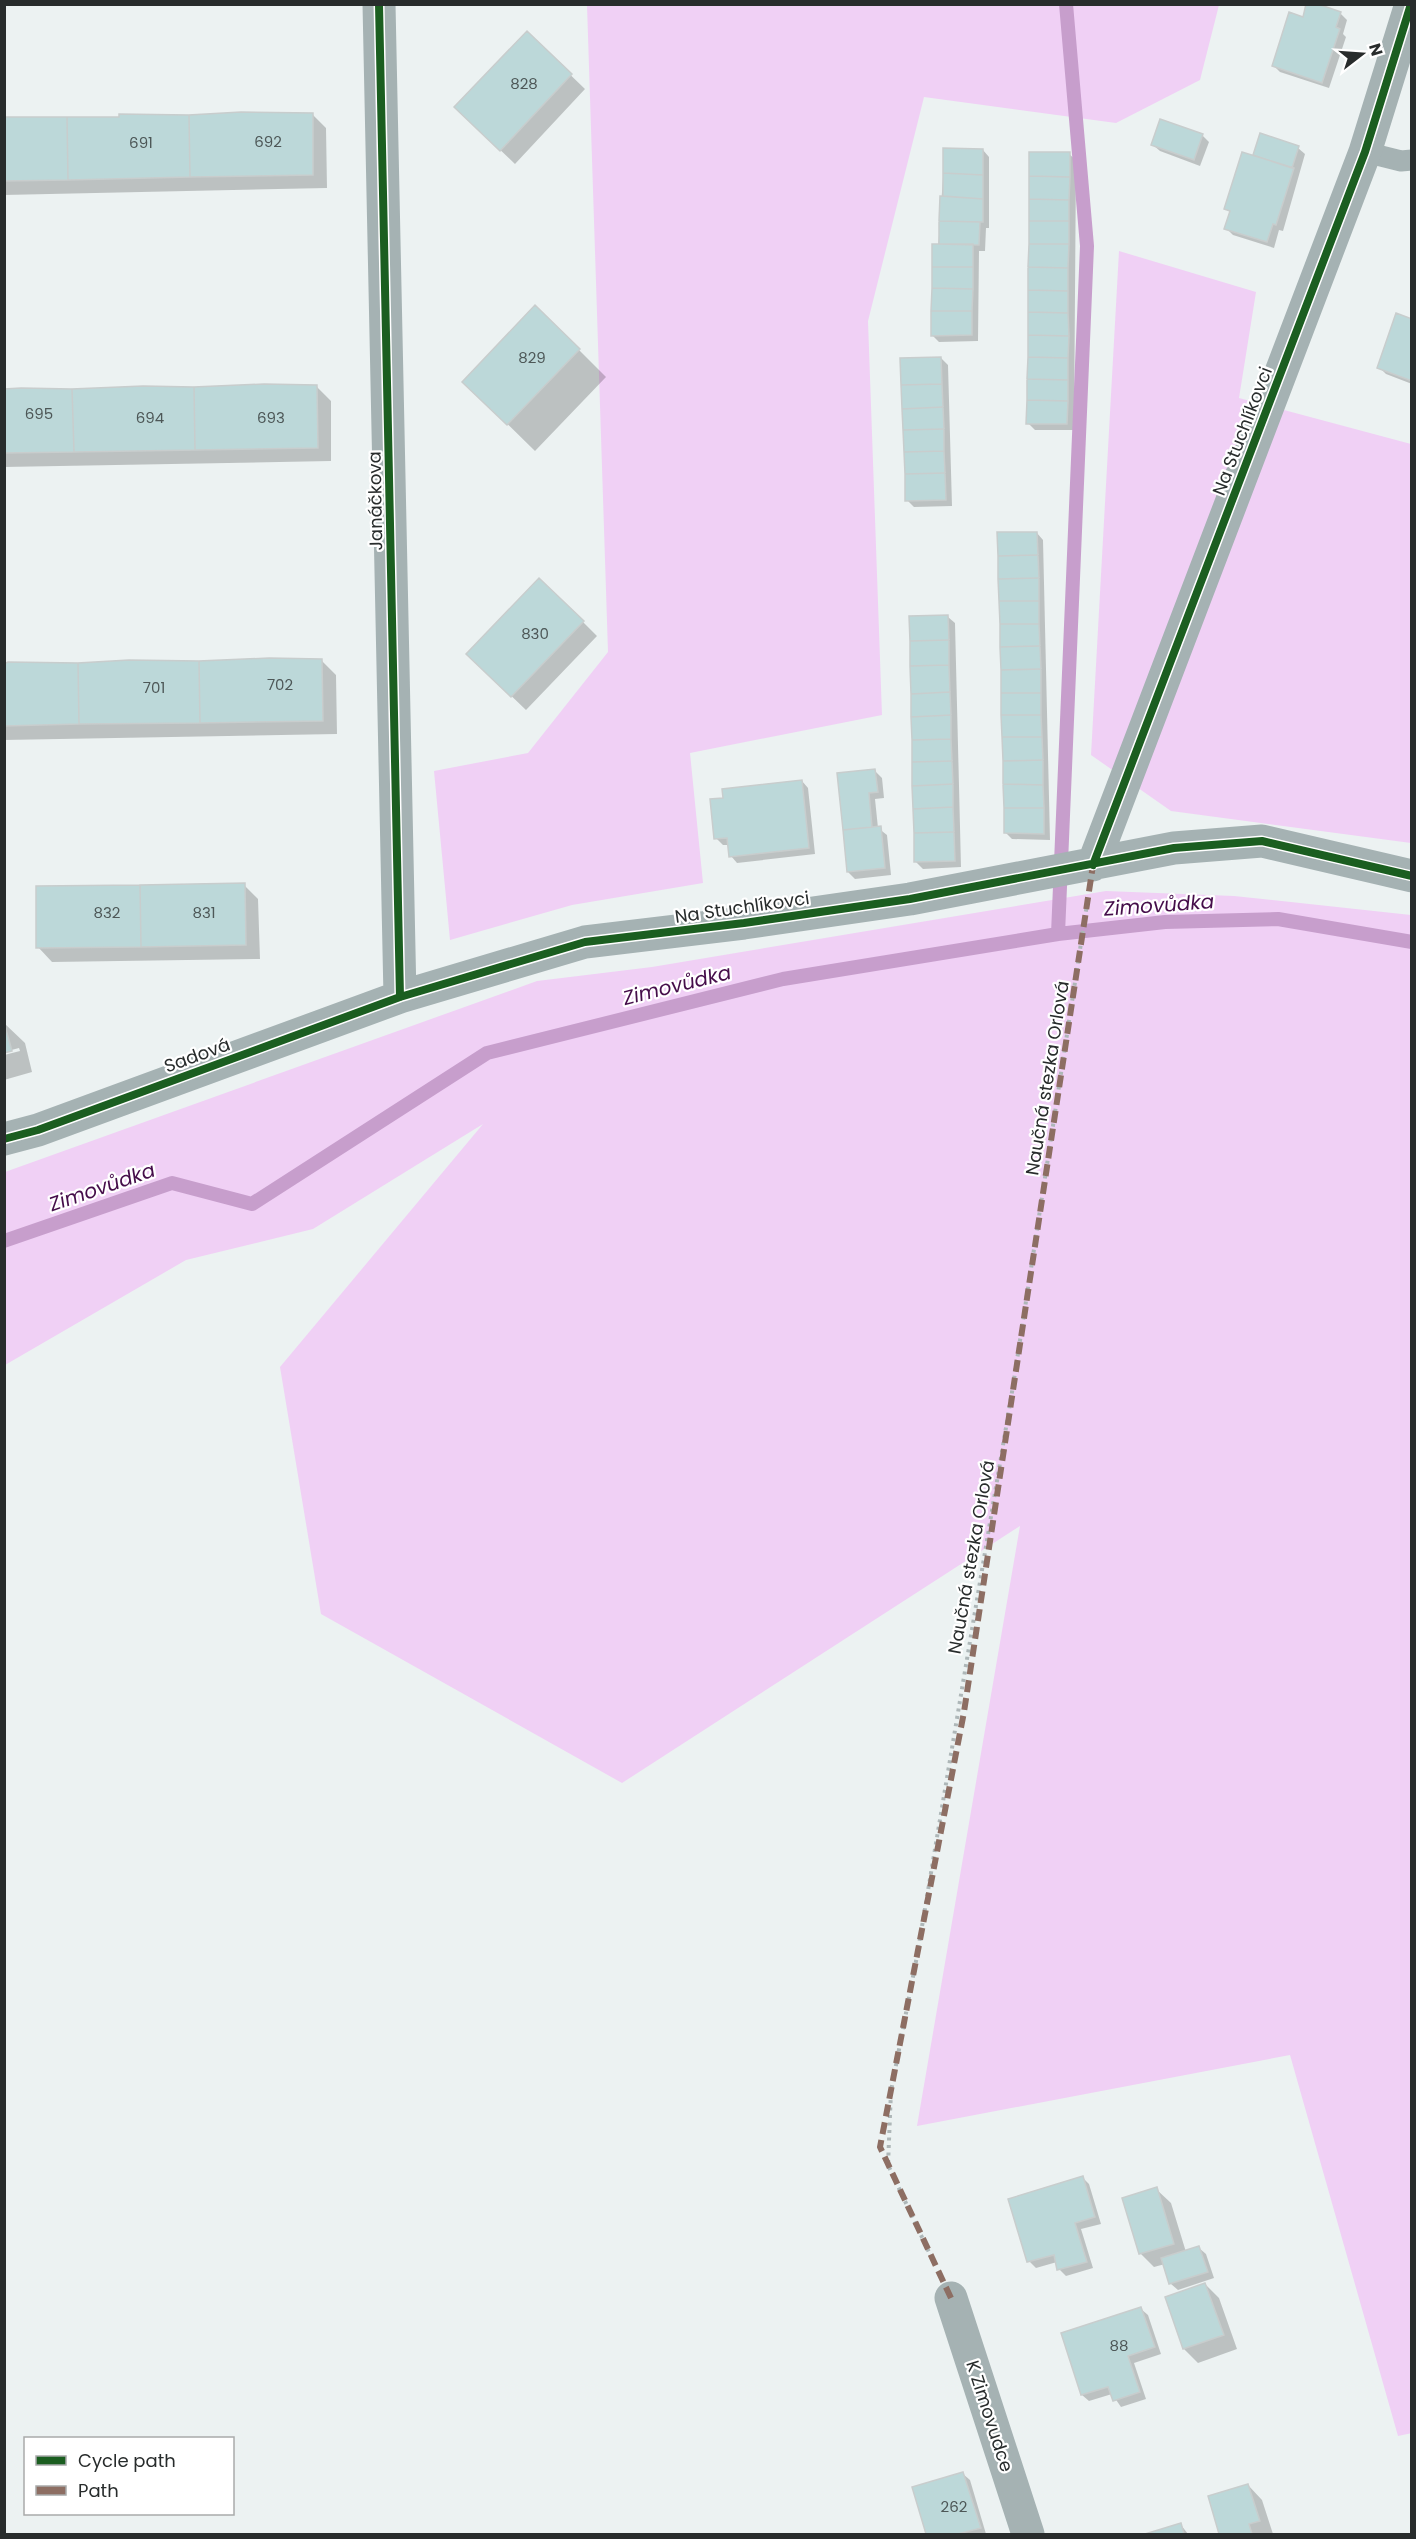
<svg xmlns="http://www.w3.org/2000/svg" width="1416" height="2539" font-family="Poppins,sans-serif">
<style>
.green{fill:#f0d0f5}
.shadow{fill:#0003}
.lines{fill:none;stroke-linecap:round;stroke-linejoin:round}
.stream{stroke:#c79ecc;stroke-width:14}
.building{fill:#bcd8d9;stroke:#c8cdcd;stroke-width:1.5}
.path{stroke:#aeb7b8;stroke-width:4;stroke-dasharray:3 4.5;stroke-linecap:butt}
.service{stroke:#a5b2b3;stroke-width:21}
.minor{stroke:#a5b2b3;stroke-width:33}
.quiet{stroke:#8d6e63;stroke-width:6;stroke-dasharray:12 6;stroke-linecap:butt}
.cycleway-casing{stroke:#fff;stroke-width:11}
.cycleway{stroke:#1b5e20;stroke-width:8}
.labels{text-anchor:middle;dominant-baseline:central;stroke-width:4.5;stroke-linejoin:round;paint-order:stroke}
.number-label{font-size:15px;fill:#4d5757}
.street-label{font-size:18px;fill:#282c2c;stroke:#fff}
.water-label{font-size:20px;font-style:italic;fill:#450d4a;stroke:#fff}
</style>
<rect width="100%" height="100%" fill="#ecf2f2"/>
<!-- green -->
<path class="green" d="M587,5H1219L1200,80L1116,123L924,97L868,321L882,715L690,753L703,883L572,905L450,940L434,771L528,753L608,652Z
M1119,251L1256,292L1239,398L1411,444V843L1171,811L1091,755Z
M1106,891L1234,896L1411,915L1412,2433L1398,2436L1290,2055L917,2126L1020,1526L622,1783L321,1614L280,1367L483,1124L313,1229L186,1260L5,1365V1172L537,981L652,967Z"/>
<!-- shadow -->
<path class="shadow" d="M1301,4H1313L1340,13L1347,20L1343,34L1346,37L1329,88L1280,72L1273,65L1304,19L1307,7Z
M527,33L585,89L515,164L470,121Z
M312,114L326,128L327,188L4,195V120Z
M1202,135L1209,142L1200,166L1160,151L1153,145Z
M1261,135L1298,148L1305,154L1283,231L1279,230L1274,248L1233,235L1226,228L1231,213L1226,208L1254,157Z
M945,149L983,150L989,157V228H986L985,251H979L978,341L939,342L932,335Z
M1069,154L1076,160L1074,430H1035L1028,423Z
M1412,320V384L1386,374L1379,367Z
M579,350L606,377L535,451L491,408Z
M941,358L948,365L952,506L914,507L907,500Z
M317,387L331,401V461L4,467V390Z
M1037,533L1043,540L1050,840L1012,839L1005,832Z
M948,617L955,623L961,867L923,869L916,862Z
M583,622L597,636L526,710L482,668Z
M322,661L336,675L337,734L4,740V665Z
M875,771L882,778L884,798L875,799L878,828L887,835L891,875L855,879L848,872L838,775Z
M802,781L808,788L815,854L737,863L731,856L729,845H723L716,838Z
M244,885L258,899L260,959L52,962L38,947Z
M4,1023L25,1043L32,1072L4,1080V1055L20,1051L19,1048L4,1052Z
M1083,2178L1089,2184L1101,2224L1081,2229L1093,2268L1066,2276L1059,2269L1057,2262L1036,2268L1029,2261Z
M1156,2189L1171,2203L1186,2252L1199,2248L1206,2254L1214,2278L1178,2290L1171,2284L1165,2264L1154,2267L1140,2253Z
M1204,2283L1219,2298L1237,2349L1198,2363L1184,2349Z
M1141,2309L1148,2315L1161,2354L1134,2363L1146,2399L1121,2407L1112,2394L1089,2401L1082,2395Z
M963,2474L970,2480L986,2534H928L914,2488Z
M1248,2485L1262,2500L1273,2534H1221L1209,2497Z
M1181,2525L1188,2534H1150Z"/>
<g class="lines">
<!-- stream -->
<path class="stream" d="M1058,934L1087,246L1066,4
M4,1241L172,1183L252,1204L487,1053L783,979L1058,934L1165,922L1278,919L1412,942"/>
</g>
<!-- building -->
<path class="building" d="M1306,4H1318L1341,12L1336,27L1340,29L1322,83L1272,66L1289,12L1303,17Z
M527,31L572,74L500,151L454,107Z
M241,112L313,113V175L190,177L189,115Z
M119,114L189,115L190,177L68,180L67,117H119Z
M4,117H67L68,180L4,181Z
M1160,119L1203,134L1194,160L1151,145Z
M1260,133L1299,146L1292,168L1253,155Z
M943,148L983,149V175L943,173Z
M1029,152H1070V177L1029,176Z
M1242,152L1294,168L1276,225L1273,224L1267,242L1224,229L1230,211L1224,209Z
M943,173L983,175V199L943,196Z
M1029,176L1070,177L1069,200L1029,199Z
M940,196L983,199V222L939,221Z
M1029,199L1069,200V221H1029Z
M939,221L980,222L979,245L939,244Z
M1029,221H1069V244H1029Z
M932,244H973V267H932Z
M1029,244H1069L1068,268L1028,267Z
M932,267H973V289L932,288Z
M1028,267L1068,268V291L1028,290Z
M932,288L973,289L972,311H931Z
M1028,290L1068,291V313L1028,312Z
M535,305L580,349L507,425L462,382Z
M931,311H972V335L931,336Z
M1028,312L1068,313L1069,336L1028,335Z
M1396,313L1412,319V381L1377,368Z
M1028,335L1069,336L1068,358L1028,357Z
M941,357L942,384L901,385L900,358Z
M1028,357L1068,358V380L1027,379Z
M1027,379L1068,380V401L1027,400Z
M264,384L317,385L318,448L195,450L194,387Z
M942,384L943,407L902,409L901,385Z
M143,386L194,387L195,450L74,452L72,389Z
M21,388L72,389L74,452L4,453V389Z
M1027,400L1068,401L1067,424H1026Z
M943,407L944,429L903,430L902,409Z
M944,429V451L904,452L903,430Z
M944,451L945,473L905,474L904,452Z
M945,473L946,500L905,501V474Z
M997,532H1037L1038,555L998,556Z
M1038,555L1039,578L998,579V556Z
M539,578L584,621L511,697L466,654Z
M1039,578V601H999L998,579Z
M999,601H1039V624H1000Z
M948,615L949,640L910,641L909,616Z
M1000,624H1039L1040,646L1000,647Z
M949,640V665L910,666V641Z
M1040,646L1041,669L1001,670L1000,647Z
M269,658L322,659L323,721L200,723L199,661Z
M129,660L199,661L200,723L79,724L78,663Z
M8,662L78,663L79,724L4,726V664Z
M949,665L950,692L911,694L910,666Z
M1041,669V693H1001V670Z
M950,692L951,715L911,717V694Z
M1001,693H1041V715H1001Z
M951,715V739L912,740L911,717Z
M1001,715H1041L1042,737H1002Z
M1002,737H1042L1043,760L1003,761Z
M951,739L952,761L912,762V740Z
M1043,760V785L1003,784V761Z
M952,761L953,784L912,786V762Z
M875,769L878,792L869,793L872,827L843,830L837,773Z
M802,780L809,848L729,857L727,838L714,839L710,799L723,798L722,789Z
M953,784V807L913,809L912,786Z
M1003,784L1043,785L1044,808H1004Z
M953,807L954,832L914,833L913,809Z
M1004,808H1044V834L1004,833Z
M881,826L885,868L847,872L843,830Z
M954,832L955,861L914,862V833Z
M245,883L246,945L141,947L140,885Z
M140,885L141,947L36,948V886Z
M4,1022L12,1051L4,1053Z
M1083,2176L1095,2217L1075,2223L1087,2262L1057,2270L1054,2255L1027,2262L1008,2199Z
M1157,2187L1174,2244L1139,2254L1122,2198Z
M1199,2246L1208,2272L1169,2284L1161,2258Z
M1205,2283L1224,2335L1183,2349L1165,2297Z
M1141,2307L1155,2347L1128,2356L1140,2392L1113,2401L1108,2387L1081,2395L1061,2333Z
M963,2472L981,2528L958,2534H926L912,2487Z
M1248,2484L1260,2521L1249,2524L1252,2534H1219L1208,2496Z
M1181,2523L1184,2534H1145Z"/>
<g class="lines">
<!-- path -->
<path class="path" d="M935,2265L888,2165L891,2091L917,1956L1013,1386L1087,904"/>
<!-- service -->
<path class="service" d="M1365,152L1401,161L1412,160"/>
<!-- minor -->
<path class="minor" d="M379,4L400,997
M1093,865L1365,152L1411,4
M4,1139L38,1130L400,997L585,942L744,923L910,899L1174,848L1262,841L1412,876
M951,2298L1028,2534"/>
<!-- quiet -->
<path class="quiet" d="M951,2298L880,2147L964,1712L1093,865"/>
<defs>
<path id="cycleway" d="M379,4L400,997
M1093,865L1365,152L1411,4
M4,1139L38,1130L400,997L585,942L744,923L910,899L1174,848L1262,841L1412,876"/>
</defs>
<!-- cycleway casing -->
<use href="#cycleway" class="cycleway-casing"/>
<!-- cycleway -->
<use href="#cycleway" class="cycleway"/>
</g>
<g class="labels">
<!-- number labels -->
<g class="number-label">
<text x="524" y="83">828</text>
<text x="268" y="141">692</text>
<text x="141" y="142">691</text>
<text x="532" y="357">829</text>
<text x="39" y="413">695</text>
<text x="150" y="417">694</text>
<text x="271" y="417">693</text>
<text x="535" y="633">830</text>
<text x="280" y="684">702</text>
<text x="154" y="687">701</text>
<text x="107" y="912">832</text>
<text x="204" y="912">831</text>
<text x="1119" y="2345">88</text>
<text x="954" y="2506">262</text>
</g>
<!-- street labels -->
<g class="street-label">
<text transform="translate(1242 431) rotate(-69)">Na Stuchlíkovci</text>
<text transform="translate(375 501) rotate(-91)">Janáčkova</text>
<text transform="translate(742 907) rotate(-8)">Na Stuchlíkovci</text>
<text transform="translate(197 1055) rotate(-20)">Sadová</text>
<text transform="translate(1047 1078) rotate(-81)">Naučná stezka Orlová</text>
<text transform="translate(971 1557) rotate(-80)">Naučná stezka Orlová</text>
<text transform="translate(990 2416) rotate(72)">K Zimovudce</text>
</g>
<!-- water labels -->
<g class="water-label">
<text transform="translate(1159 905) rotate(-4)">Zimovůdka</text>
<text transform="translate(677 985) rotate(-14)">Zimovůdka</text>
<text transform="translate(102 1187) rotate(-19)">Zimovůdka</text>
</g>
</g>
<!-- border -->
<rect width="1416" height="2539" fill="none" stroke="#282c2c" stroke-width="12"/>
<!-- legend -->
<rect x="24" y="2437" width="210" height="78" fill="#ffffff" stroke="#a9abab" stroke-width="1.5"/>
<rect x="36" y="2456" width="30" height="9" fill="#1b5e20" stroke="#a9abab" stroke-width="1.5"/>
<text x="78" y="2467" font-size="18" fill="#282c2c">Cycle path</text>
<rect x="36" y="2486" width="30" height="9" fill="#8d6e63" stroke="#a9abab" stroke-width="1.5"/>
<text x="78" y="2497" font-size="18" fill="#282c2c">Path</text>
<!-- north arrow -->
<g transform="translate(1362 54) rotate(73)" stroke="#ffffff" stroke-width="4.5" paint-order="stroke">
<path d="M0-4.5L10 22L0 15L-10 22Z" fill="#282c2c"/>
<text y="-9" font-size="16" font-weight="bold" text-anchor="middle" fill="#282c2c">N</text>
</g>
</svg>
